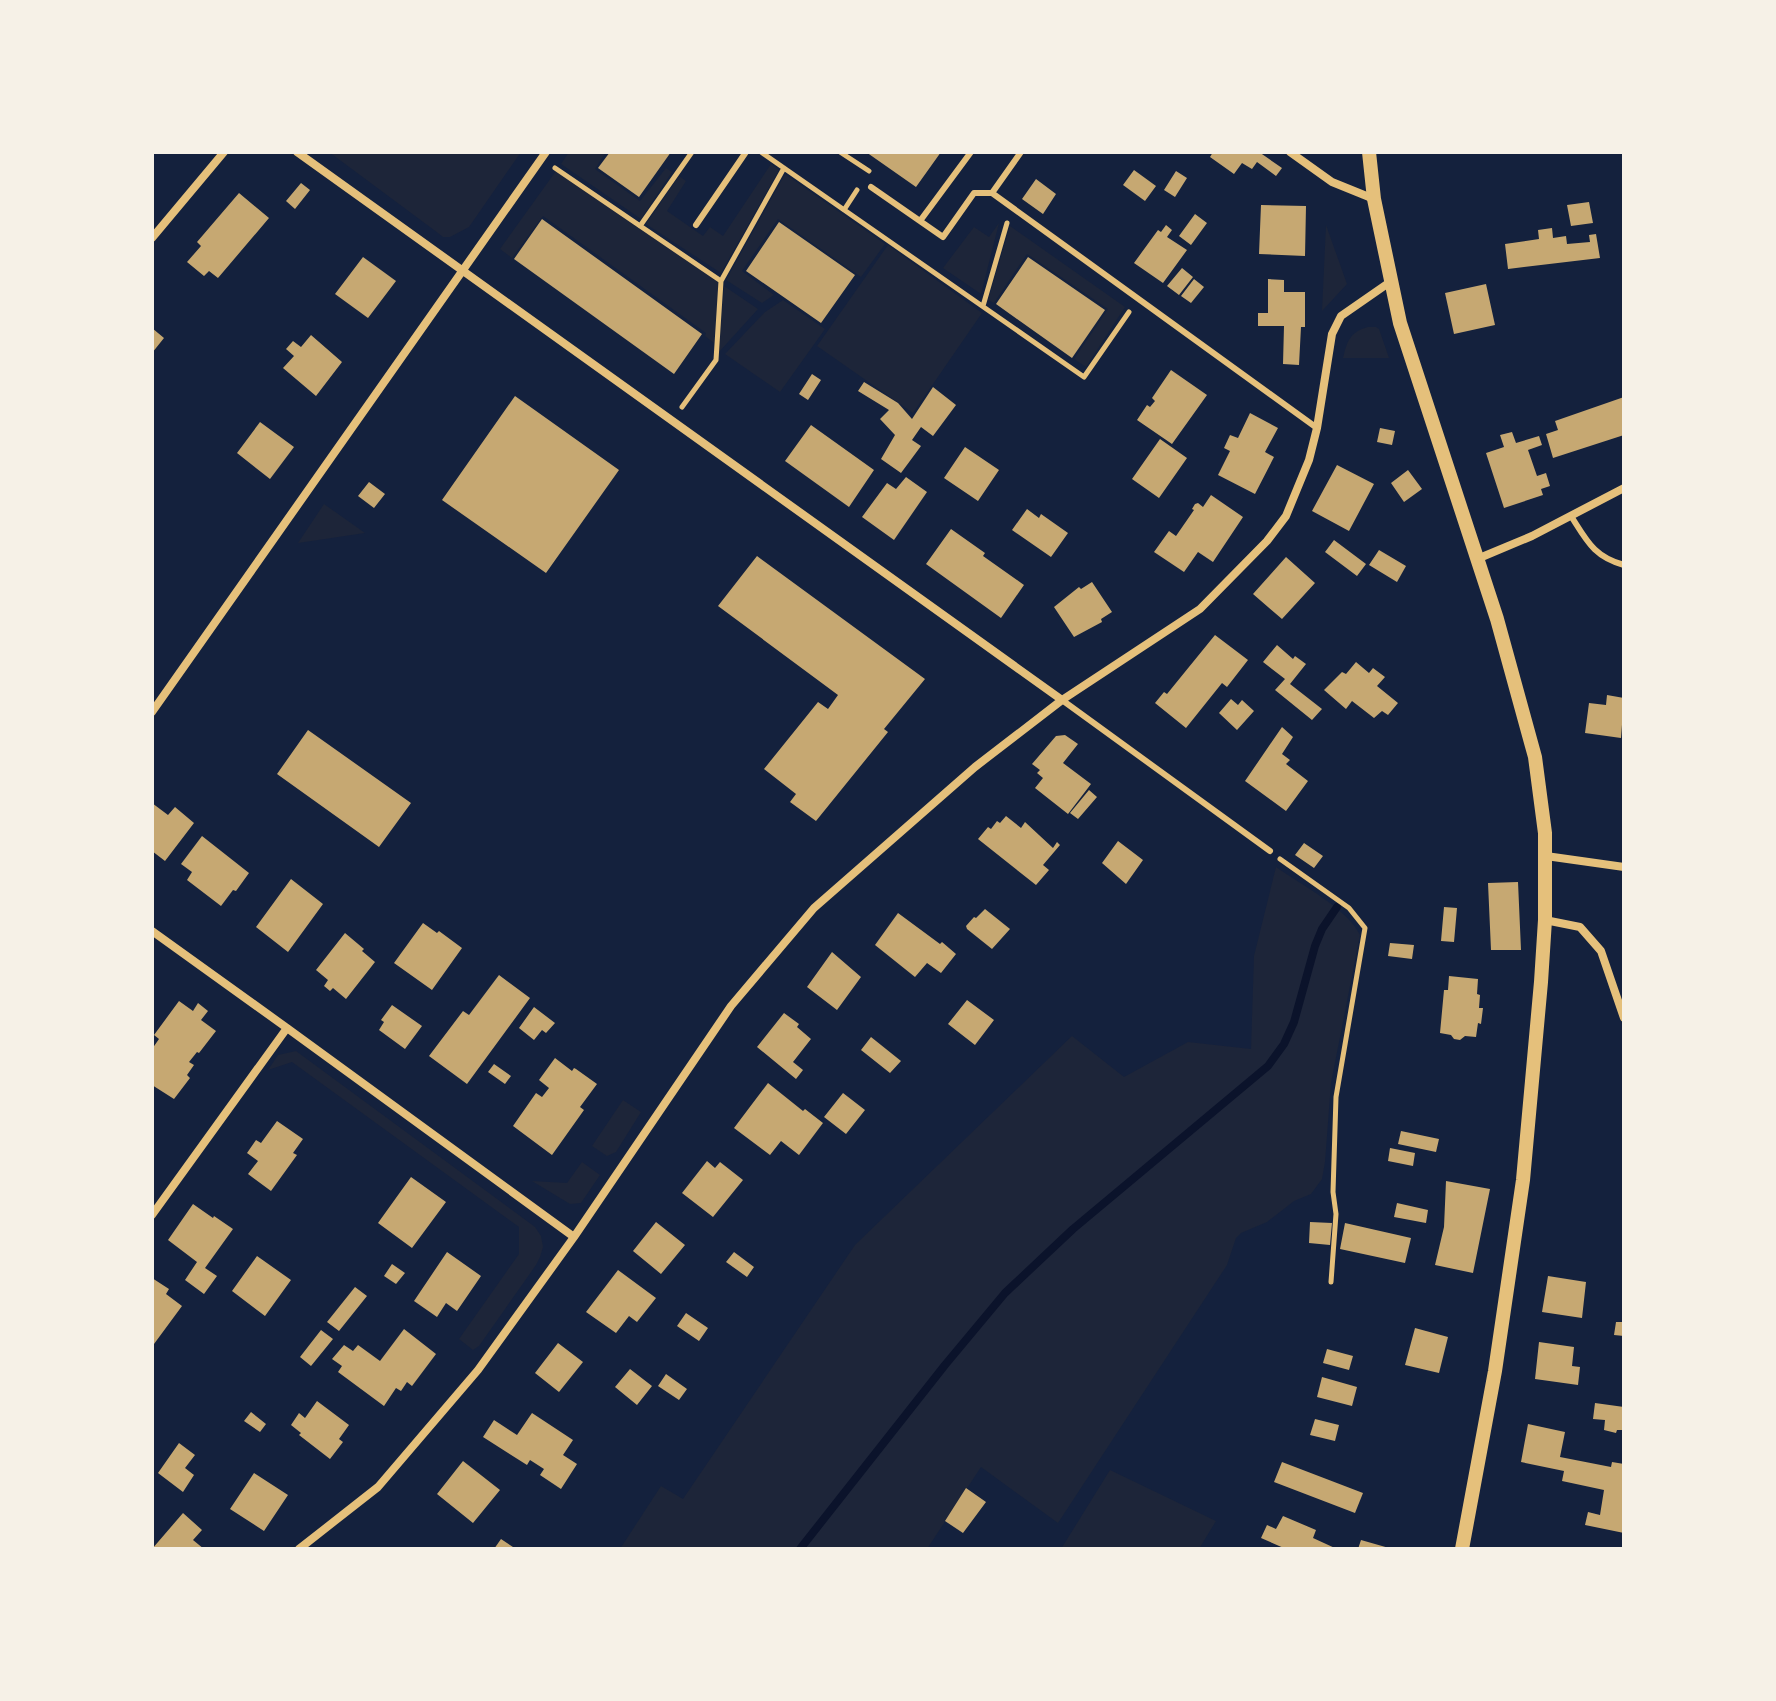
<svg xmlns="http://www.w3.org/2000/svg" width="1776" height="1701" font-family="'Sofia Sans Condensed',sans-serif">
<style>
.green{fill:#1d2539}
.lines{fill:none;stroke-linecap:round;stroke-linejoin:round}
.stream{stroke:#0b132b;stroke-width:8}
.building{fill:#c6a872}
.path{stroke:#e5c07b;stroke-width:5}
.service{stroke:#e5c07b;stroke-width:6}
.minor{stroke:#e5c07b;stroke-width:8}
.tertiary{stroke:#e5c07b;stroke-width:14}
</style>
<rect width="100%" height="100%" fill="#14213d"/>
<!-- green -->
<path class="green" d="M329,152H521L469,227L450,237H443L438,233Z
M569,152H606L595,169L640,201L666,168L672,172L641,219L561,164Z
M771,164L779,170L721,273L646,224L679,176L686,181L667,211L703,236L710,227L723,236Z
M556,171L719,282L714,343L705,336L706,333L543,216L512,258L500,249Z
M785,174L885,244L861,277L778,219L742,271L774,295L762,303L726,280Z
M999,223L981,294L943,268L974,227L989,237Z
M1326,225L1347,284L1322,311Z
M1010,226L1125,307L1086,367L1074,359L1108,309L1027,254L994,303L988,300Z
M888,245L982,313L913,413L817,346Z
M724,286L758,309L719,352Z
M783,300L825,329L780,392L725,354L765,312Z
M1368,327H1376L1379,329L1389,358H1343C1347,341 1350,332 1368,327Z
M324,504L365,533L298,543Z
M1276,867C1300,884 1348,909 1360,935L1331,1083L1325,1162L1322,1179L1311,1194L1294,1201L1267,1222L1241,1233L1236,1238L1227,1265L1058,1523L981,1467L927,1549H620L661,1486L683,1499L855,1245L1072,1036L1124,1077L1188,1042L1251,1049L1254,956Z
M296,1051L535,1227L541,1236L543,1247L540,1257L536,1265L479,1346L473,1350L459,1339L519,1254V1227L292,1062L268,1070L278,1055Z
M623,1100L641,1112L616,1152L607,1156L592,1146Z
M582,1162L600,1175L581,1203L570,1204L532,1181L567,1183Z
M1110,1470L1216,1521L1199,1549H1061Z"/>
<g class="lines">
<!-- stream -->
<path class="stream" d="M800,1549L945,1365L1005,1293L1073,1229L1268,1066L1284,1044L1294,1022L1315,946L1322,929L1337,907"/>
</g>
<!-- building -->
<path class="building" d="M610,152H671L639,197L598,168Z
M866,152H941L916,187Z
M1213,152H1259L1282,168L1276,176L1257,162L1252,169L1242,163L1234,174L1210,157Z
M1134,170L1156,186L1145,201L1123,185Z
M1176,171L1187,178L1175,197L1164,190Z
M1036,179L1056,194L1043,214L1022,199Z
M301,183L310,190L295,209L286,201Z
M239,193L269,218L218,278L209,271L204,276L187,262L201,246L197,242Z
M1589,202L1593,223L1571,226L1567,205Z
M1261,205L1306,206L1305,256L1259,254Z
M1195,214L1207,223L1191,245L1179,236Z
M542,219L702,334L674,374L514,259Z
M779,222L855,275L821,323L746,271Z
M1166,225L1172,230L1167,237L1187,250L1163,283L1134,263L1158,230L1161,232Z
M1552,228L1553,238L1566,236L1567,244L1590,242L1589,235L1596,234L1600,258L1508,269L1505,244L1539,239L1538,230Z
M363,257L396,281L368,318L335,294Z
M1028,257L1105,310L1072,358L996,304Z
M1182,268L1193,277L1179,295L1167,286Z
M1194,279L1204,287L1191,303L1181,296Z
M1268,279L1284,280V292H1305V327H1301L1299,365L1283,364L1284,326H1258V313H1268Z
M1486,284L1495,325L1454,334L1445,293Z
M152,328L164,338L152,353Z
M311,335L342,362L316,396L283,368L294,356L286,349L293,341L301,347Z
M1171,370L1207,395L1172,444L1137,420L1147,405L1150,407L1155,401L1152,398Z
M812,374L821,380L808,400L799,394Z
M864,382L898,403L912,419L933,387L956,405L933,436L921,427L912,440L921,446L901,473L881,459L895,435L880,419L889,410L858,391Z
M515,396L619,470L546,573L442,500Z
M1624,397V435L1553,458L1546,434L1558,430L1555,421Z
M1250,413L1278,428L1265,452L1274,457L1255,494L1218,475L1230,451L1224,448L1230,435L1238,438Z
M260,422L294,447L270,479L237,453Z
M811,425L874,470L849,507L785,461Z
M1380,428L1395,431L1392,445L1377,442Z
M1512,432L1516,443L1539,436L1542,445L1528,450L1537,476L1546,473L1550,486L1541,489L1543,495L1504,508L1486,453L1504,447L1500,435Z
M1160,439L1187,458L1159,498L1132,479Z
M965,447L999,470L978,501L944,478Z
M1337,465L1374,484L1349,531L1312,511Z
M1408,470L1422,489L1404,502L1391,483Z
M906,477L927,492L894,540L862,517L887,483L896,489Z
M369,482L385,494L374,508L358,496Z
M1211,495L1243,517L1213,562L1198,552L1184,572L1154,552L1169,531L1176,536L1194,510L1192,509L1195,504L1198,503L1203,507Z
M1027,509L1039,518L1041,514L1068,533L1051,557L1012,530Z
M951,529L985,553L983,556L1024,585L1001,618L926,564Z
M1334,540L1366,564L1357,576L1325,552Z
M1379,550L1406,566L1397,582L1369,565Z
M757,556L925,679L884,729L888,732L816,821L790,802L796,794L764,769L818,702L828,709L838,695L718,606Z
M1286,557L1315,583L1282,619L1253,594Z
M1092,582L1112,612L1101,619L1102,622L1074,637L1054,607L1079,587L1081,589Z
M1215,635L1248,660L1227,687L1222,683L1186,728L1155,703L1164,692L1167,694Z
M1277,645L1293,659L1295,656L1306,664L1290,684L1322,709L1312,720L1275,690L1285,679L1263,662Z
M1356,662L1369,673L1373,668L1385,677L1377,686L1398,703L1388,715L1382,711L1374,718L1352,701L1346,709L1324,690L1342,672L1346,674Z
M1607,695L1624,698L1621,738L1585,733L1589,703L1606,705Z
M1231,699L1238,705L1242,700L1254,711L1237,730L1219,713Z
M1282,727L1293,737L1282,754L1290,760L1286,764L1308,781L1286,811L1245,781Z
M308,730L411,803L379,847L277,774Z
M1065,735L1078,744L1063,763L1091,784L1068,814L1035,788L1043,778L1037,773L1040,770L1032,764L1056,736Z
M1089,790L1097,797L1078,819L1070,813Z
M152,803L168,815L175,807L194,823L165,861L152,851Z
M1006,816L1021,828L1025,822L1053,848L1057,842L1060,845L1043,865L1049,870L1036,885L978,839L988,827L991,829L997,821L1000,823Z
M202,836L249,873L236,891L233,890L221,906L187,880L192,872L181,864Z
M1118,841L1143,860L1126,884L1102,863Z
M1304,843L1323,856L1314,868L1295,855Z
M291,879L323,904L288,952L256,927Z
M1518,882L1521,950H1491L1488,883Z
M1444,907L1457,908L1454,942L1441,941Z
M985,909L1010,929L992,949L967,929L966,926L974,917L976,918Z
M898,913L940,944L942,942L956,954L941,973L927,963L915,977L875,945Z
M423,923L437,933L439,931L462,948L432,990L394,963Z
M345,933L364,949L362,951L375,962L346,999L333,988L330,991L324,986L328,980L316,970Z
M1390,943L1414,945L1412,959L1388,956Z
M832,952L861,977L837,1010L807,987Z
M499,975L530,998L467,1084L429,1056L463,1011L469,1015Z
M1449,976L1478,979L1477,994L1480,995L1479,1008H1483L1481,1024L1478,1023L1476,1037L1465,1036L1460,1040L1454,1039L1451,1035L1440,1033L1444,990H1448Z
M967,1000L994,1020L975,1045L948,1024Z
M179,1001L193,1011L198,1003L208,1011L201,1020L216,1031L199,1053L197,1052L189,1062L194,1065L187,1075L190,1078L174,1099L152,1085V1049L159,1039L154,1035Z
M392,1005L422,1026L405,1049L379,1030L384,1022L381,1020Z
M534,1007L555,1023L546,1033L542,1030L534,1040L519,1028Z
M784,1013L799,1024L797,1027L811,1039L793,1062L803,1070L796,1079L757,1047Z
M871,1037L901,1061L890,1073L861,1050Z
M555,1058L572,1071L574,1068L576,1069L597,1084L580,1107L584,1110L552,1155L513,1126L536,1093L542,1097L549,1088L539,1080Z
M494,1064L511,1076L505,1084L488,1072Z
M768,1083L803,1111L805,1109L823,1123L799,1155L781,1141L770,1155L734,1128Z
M843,1093L865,1110L846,1134L824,1117Z
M277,1121L303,1139L293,1153L297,1155L271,1191L248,1174L258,1161L247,1153L256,1140L261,1143Z
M1401,1131L1439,1139L1436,1152L1398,1144Z
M1390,1148L1415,1153L1413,1166L1388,1161Z
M707,1161L715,1168L720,1162L743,1180L713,1217L682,1193Z
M411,1177L446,1202L412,1248L378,1223Z
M1446,1181L1490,1189L1473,1273L1435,1265L1444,1227Z
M1397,1203L1428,1210L1426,1223L1394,1217Z
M193,1204L213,1218L214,1216L233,1229L205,1268L217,1276L204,1294L185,1280L197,1262L168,1240Z
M656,1222L685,1245L661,1274L633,1251Z
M1310,1222L1332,1223L1330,1245L1309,1243Z
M1345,1223L1411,1238L1405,1263L1340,1249Z
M447,1252L481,1276L457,1311L446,1303L437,1317L414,1301Z
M734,1252L754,1267L747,1277L726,1262Z
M257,1256L291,1280L265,1316L232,1291Z
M392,1264L405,1273L396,1284L384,1276Z
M618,1270L656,1298L637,1322L629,1316L616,1333L586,1312Z
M1548,1276L1586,1282L1582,1318L1542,1312Z
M152,1278L169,1289L166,1294L182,1306L154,1344L152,1343Z
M355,1287L367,1296L339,1331L327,1322Z
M686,1313L708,1328L699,1341L677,1326Z
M1616,1322H1624V1336L1614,1335Z
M1415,1328L1448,1337L1439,1373L1405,1365Z
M404,1329L436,1354L412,1386L407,1382L401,1391L396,1388L384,1406L338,1372L342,1366L332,1359L344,1345L353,1351L358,1345L380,1361Z
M321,1330L333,1339L311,1366L300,1357Z
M1539,1342L1574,1347L1572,1366L1580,1367L1578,1385L1535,1379Z
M558,1343L583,1362L559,1392L535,1373Z
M1327,1349L1353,1356L1349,1370L1323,1363Z
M630,1369L652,1386L637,1405L615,1387Z
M666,1374L687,1389L679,1400L658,1386Z
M1322,1377L1357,1387L1352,1406L1317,1397Z
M317,1401L349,1425L339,1439L343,1442L330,1459L299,1435L301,1433L291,1425L299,1413L305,1418Z
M1595,1403L1624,1407V1430H1617L1616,1433L1604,1430L1605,1420L1593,1419Z
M251,1412L266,1424L260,1432L244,1421Z
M532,1413L573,1440L563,1455L577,1464L561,1489L540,1475L544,1469L530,1460L527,1465L483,1437L494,1420L517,1435Z
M1315,1419L1339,1425L1335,1441L1310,1435Z
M1528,1424L1565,1432L1560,1457L1611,1467L1612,1462L1624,1464V1533L1585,1525L1588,1512L1600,1515L1604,1490L1562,1481L1564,1471L1521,1462Z
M179,1443L195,1455L185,1468L194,1475L183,1492L158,1473Z
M463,1461L500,1490L473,1523L437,1494Z
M1282,1462L1363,1493L1355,1513L1274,1482Z
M254,1473L288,1495L264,1531L230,1509Z
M966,1488L986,1502L963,1533L945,1521Z
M183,1513L202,1530L193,1540L204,1549H152Z
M1283,1516L1316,1530L1313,1538L1337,1549H1286L1261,1538L1267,1525L1276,1529Z
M501,1539L516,1549H494Z
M1361,1540L1389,1548V1549H1358Z"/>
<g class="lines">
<!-- path -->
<path class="path" d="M761,152L1084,377L1129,312
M840,152L869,171
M555,168L721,281L716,360L682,407
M844,210L857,190
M640,226L692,152
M721,281L784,168
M983,306L1007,223
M1280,859L1349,908L1365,928L1336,1097L1333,1192L1336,1214L1331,1282"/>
<!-- service -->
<path class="service" d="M1021,152L992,193L1317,428
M871,187L943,237L974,193H992
M920,221L971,152
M696,225L746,152
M1571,516C1587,541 1594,557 1624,565
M1062,700L1270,851"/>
<!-- minor -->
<path class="minor" d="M297,152L1062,700
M1290,152L1332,182L1374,199
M152,238L224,152
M1477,559L1532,536L1624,488
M152,712L546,152
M1546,856L1624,867
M1545,920L1580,927L1601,951L1624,1018
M152,931L287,1028L574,1237
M152,1215L287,1028
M299,1549L378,1487L478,1370L574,1237L731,1006L814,908L975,767L1062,700L1200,609L1267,541L1286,516L1309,460L1317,428L1332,334L1341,316L1390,282"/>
<!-- tertiary -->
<path class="tertiary" d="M1369,152L1374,199L1400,323L1497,619L1535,757L1545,833V920L1541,982L1523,1180L1495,1371L1462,1549"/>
</g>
<!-- border -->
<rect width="1776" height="1701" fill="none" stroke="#f6f1e7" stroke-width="308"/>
</svg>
